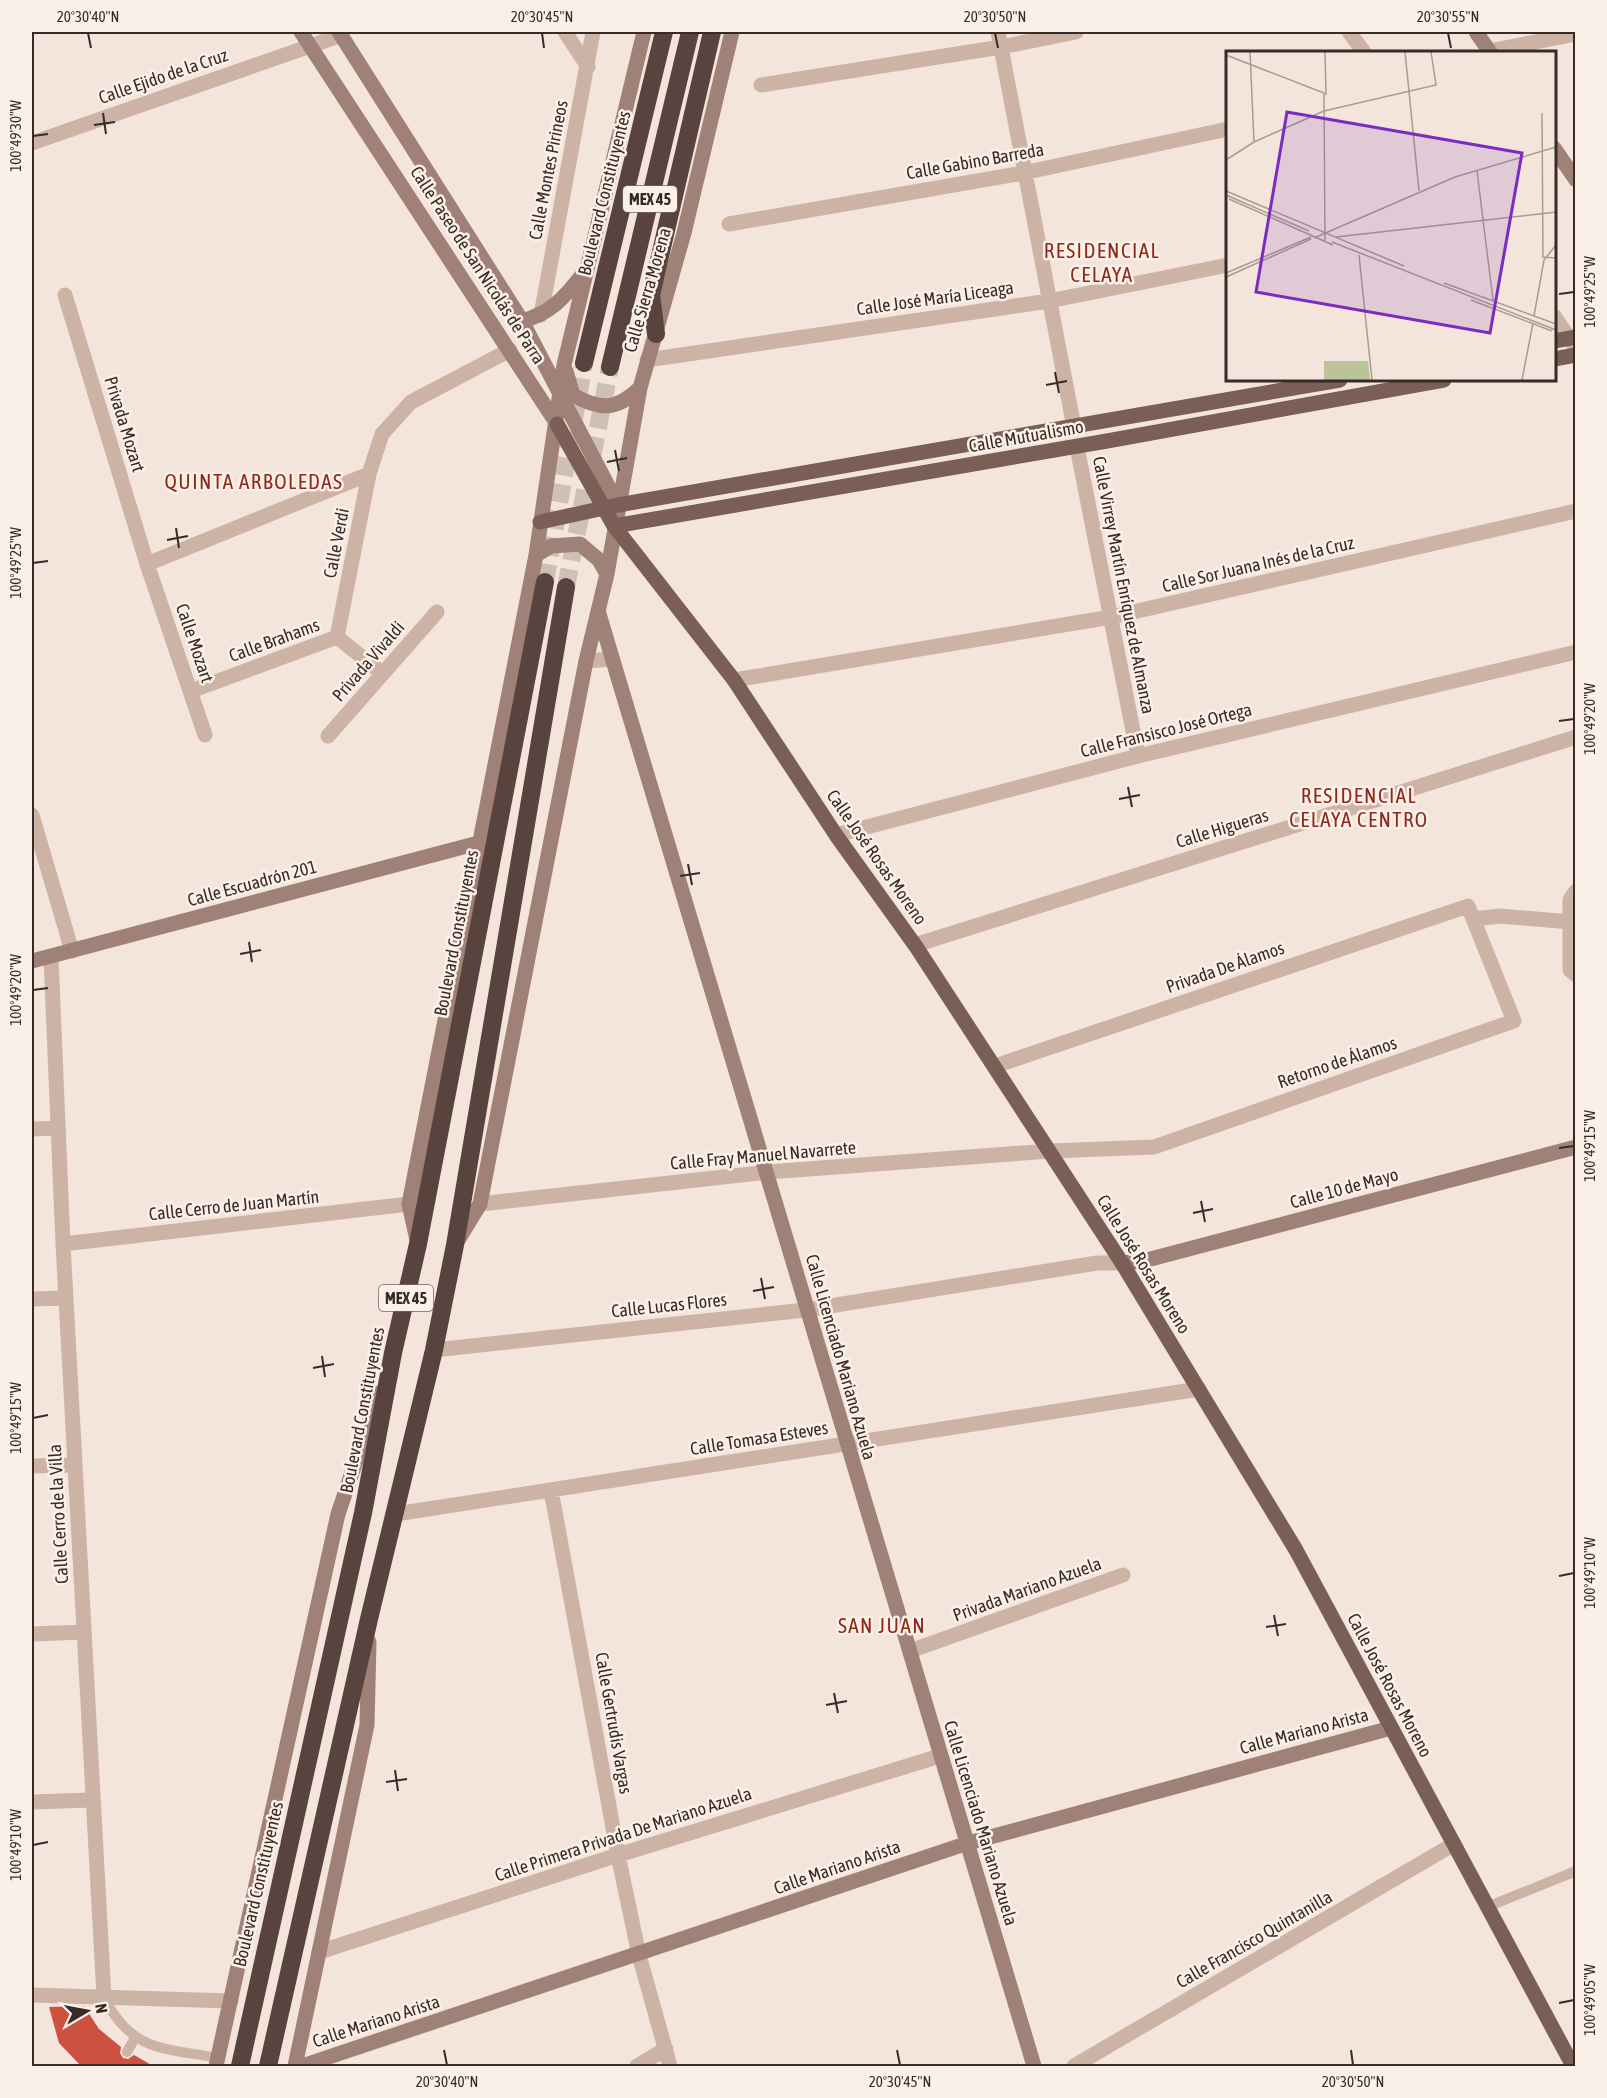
<svg xmlns="http://www.w3.org/2000/svg" width="1607" height="2098" font-family="'Asap Condensed',sans-serif">
<style>
.building{fill:#cd513f}
.lines{fill:none;stroke-linecap:round;stroke-linejoin:round}
.highway-tunnel{stroke:#cec0b7;stroke-width:18;stroke-dasharray:18 9;stroke-linecap:butt}
.lane{stroke:#ccb3a6;stroke-width:10}
.street{stroke:#ccb3a6;stroke-width:15}
.secondary{stroke:#a08177;stroke-width:15}
.primary{stroke:#7b5f57;stroke-width:15}
.highway{stroke:#59433e;stroke-width:18}
.ticks{fill:none;stroke:#382b27;stroke-width:2}
.labels{text-anchor:middle;dominant-baseline:central;stroke-width:5;stroke-linejoin:round;paint-order:stroke}
.shield{fill:#fbf0e8;stroke:#726661;stroke-width:1.5}
.shield-label{font-size:16px;font-weight:bold;fill:#382b27}
.street-label{font-size:18px;fill:#382b27;stroke:#fbf0e8}
.quarter-label{font-size:21px;letter-spacing:1.5px;fill:#8c291b;stroke:#fbf0e8}
.inset-road{fill:none;stroke:#a89b93;stroke-width:1.5}
.view{fill:#7b2cbf;fill-opacity:0.15;stroke:#7b2cbf;stroke-width:3}
.inset-edge{fill:none;stroke:#382b27;stroke-width:3}
.neatline{fill:none;stroke:#382b27;stroke-width:2}
.ticks-label{font-size:15px;text-anchor:middle;fill:#382b27}
</style>
<rect width="100%" height="100%" fill="#f3e5db"/>
<!-- building -->
<path class="building" d="M84,2006L99,2029L121,2047L120,2053L123,2058L128,2059L134,2055L155,2067H82L59,2043L49,2007Z"/>
<g class="lines">
<!-- highway-tunnel -->
<path class="highway-tunnel" d="M545,582L584,363
M566,587L610,367"/>
<!-- lane -->
<path class="lane" d="M1487,1907L1576,1871
M104,1997C131,2052 164,2048 218,2058
M127,2052L135,2038"/>
<!-- street -->
<path class="street" d="M565,32L588,67
M998,32L1074,427
M1349,32L1364,52
M1489,51L1576,34
M761,85L1001,47L1076,32
M32,143L342,35
M729,224L1023,173L1228,129
M65,295L147,564L205,735
M541,315L593,32
M1554,316L1576,348
M647,360L1049,301L1228,265
M1077,447L1138,756
M147,564L369,474
M337,637L369,474L382,434L411,402L510,350
M337,637L382,673
M586,661L612,659
M734,680L1111,617L1576,511
M191,691L337,637
M328,736L437,612
M32,815L72,951
M836,835L1138,756L1576,652
M1576,891L1570,900V970L1576,975
M1473,919L1500,916L1570,922
M915,945L1576,737
M51,957L63,1244L104,1997
M32,1129L58,1128
M480,1204L768,1172L1050,1151L1154,1147L1514,1021L1468,906L995,1066
M63,1244L409,1204
M32,1299L66,1298
M434,1350L805,1310L1097,1263H1122
M32,1466L75,1465
M551,1490L618,1855L639,1955L670,2066
M396,1514L1199,1389
M32,1634L84,1632
M910,1651L1123,1575
M32,1802L93,1800
M319,1952L618,1855L940,1756
M32,1995L231,2001
M637,2066L666,2049
M1074,2066L1454,1844"/>
<!-- secondary -->
<path class="secondary" d="M301,32L557,424
M339,32L522,321L618,505
M1476,32L1490,52
M1554,148L1576,180
M522,321C551,313 564,298 582,275
M566,371L573,395C600,410 616,411 640,388
M536,555L551,546L580,544L599,560L607,574
M599,614L1034,2066
M32,961L482,842
M417,1240L409,1204L536,555L564,365L644,32
M458,1240L480,1204L586,661L607,574L640,388L684,233L732,32
M1122,1263L1143,1261L1576,1147
M216,2066L338,1514L379,1393
M295,2066L367,1725L369,1642
M302,2066L968,1843L1391,1728"/>
<!-- primary -->
<path class="primary" d="M1554,341L1576,337
M1554,359L1576,355
M557,424L614,526L734,680L836,835L915,945L1122,1263L1296,1550L1573,2066
M540,522L618,505L1340,380
M614,526L1107,441L1444,380"/>
<!-- highway -->
<path class="highway" d="M656,334L651,295L712,32
M584,363L664,32
M610,367L690,32
M240,2066L363,1513L393,1353L418,1244L545,582
M268,2066L369,1619L434,1350L455,1245L566,587"/>
</g>
<!-- ticks -->
<path class="ticks" d="M88,33L91,48M542,33L544,48M995,33L998,48M1448,33L1451,48M103,113L106,134M94,125L115,122M33,136L48,134M1559,294L1574,292M1055,372L1059,393M1046,385L1067,381M615,450L619,471M607,462L627,458M176,528L179,548M167,540L188,536M33,563L48,561M1559,721L1574,719M1128,787L1132,807M1119,799L1140,795M688,864L692,885M680,876L700,873M249,942L252,962M240,954L261,950M33,990L48,988M1559,1148L1574,1146M1201,1201L1205,1222M1193,1213L1213,1209M761,1278L765,1299M753,1291L774,1287M322,1356L325,1377M313,1368L334,1364M33,1418L48,1415M1559,1576L1574,1573M1274,1615L1278,1636M1266,1627L1286,1624M834,1693L838,1713M826,1705L847,1701M395,1770L398,1791M386,1782L407,1779M33,1845L48,1842M1559,2003L1574,2000M444,2050L447,2065M897,2050L900,2065M1351,2050L1353,2065"/>
<g class="labels">
<!-- shield labels -->
<g class="shield">
<rect x="623" y="186" width="54" height="26" rx="4.5"/>
<rect x="379" y="1285" width="54" height="26" rx="4.5"/>
</g>
<g class="shield-label">
<text x="650" y="199">MEX 45</text>
<text x="406" y="1298">MEX 45</text>
</g>
<!-- street labels -->
<g class="street-label">
<text transform="translate(163 76) rotate(-19)">Calle Ejido de la Cruz</text>
<text transform="translate(975 161) rotate(-10)">Calle Gabino Barreda</text>
<text transform="translate(548 170) rotate(-79)">Calle Montes Pirineos</text>
<text transform="translate(604 193) rotate(-76)">Boulevard Constituyentes</text>
<text transform="translate(478 265) rotate(57)">Calle Paseo de San Nicolás de Parra</text>
<text transform="translate(647 290) rotate(-74)">Calle Sierra Morena</text>
<text transform="translate(935 298) rotate(-8)">Calle José María Liceaga</text>
<text transform="translate(125 424) rotate(73)">Privada Mozart</text>
<text transform="translate(1026 436) rotate(-10)">Calle Mutualismo</text>
<text transform="translate(336 543) rotate(-79)">Calle Verdi</text>
<text transform="translate(1258 564) rotate(-13)">Calle Sor Juana Inés de la Cruz</text>
<text transform="translate(1124 585) rotate(79)">Calle Virrey Martín Enríquez de Almanza</text>
<text transform="translate(274 640) rotate(-20)">Calle Brahams</text>
<text transform="translate(195 643) rotate(71)">Calle Mozart</text>
<text transform="translate(368 661) rotate(-49)">Privada Vivaldi</text>
<text transform="translate(1166 730) rotate(-14)">Calle Fransisco José Ortega</text>
<text transform="translate(1222 828) rotate(-17)">Calle Higueras</text>
<text transform="translate(877 857) rotate(55)">Calle José Rosas Moreno</text>
<text transform="translate(252 883) rotate(-15)">Calle Escuadrón 201</text>
<text transform="translate(456 933) rotate(-79)">Boulevard Constituyentes</text>
<text transform="translate(1225 967) rotate(-19)">Privada De Álamos</text>
<text transform="translate(1337 1062) rotate(-19)">Retorno de Álamos</text>
<text transform="translate(763 1155) rotate(-5)">Calle Fray Manuel Navarrete</text>
<text transform="translate(1344 1188) rotate(-15)">Calle 10 de Mayo</text>
<text transform="translate(234 1205) rotate(-6)">Calle Cerro de Juan Martín</text>
<text transform="translate(1144 1264) rotate(58)">Calle José Rosas Moreno</text>
<text transform="translate(669 1305) rotate(-6)">Calle Lucas Flores</text>
<text transform="translate(841 1357) rotate(74)">Calle Licenciado Mariano Azuela</text>
<text transform="translate(362 1410) rotate(-79)">Boulevard Constituyentes</text>
<text transform="translate(759 1438) rotate(-9)">Calle Tomasa Esteves</text>
<text transform="translate(58 1514) rotate(-93)">Calle Cerro de la Villa</text>
<text transform="translate(1027 1589) rotate(-20)">Privada Mariano Azuela</text>
<text transform="translate(1390 1685) rotate(62)">Calle José Rosas Moreno</text>
<text transform="translate(614 1723) rotate(80)">Calle Gertrudis Vargas</text>
<text transform="translate(1304 1731) rotate(-15)">Calle Mariano Arista</text>
<text transform="translate(981 1823) rotate(73)">Calle Licenciado Mariano Azuela</text>
<text transform="translate(623 1834) rotate(-18)">Calle Primera Privada De Mariano Azuela</text>
<text transform="translate(837 1867) rotate(-19)">Calle Mariano Arista</text>
<text transform="translate(258 1884) rotate(-77)">Boulevard Constituyentes</text>
<text transform="translate(1254 1939) rotate(-30)">Calle Francisco Quintanilla</text>
<text transform="translate(376 2021) rotate(-18)">Calle Mariano Arista</text>
</g>
<!-- quarter labels -->
<g class="quarter-label">
<text x="1102" y="250">RESIDENCIAL<tspan x="1102" dy="24">CELAYA</tspan></text>
<text x="254" y="481">QUINTA ARBOLEDAS</text>
<text x="1359" y="795">RESIDENCIAL<tspan x="1359" dy="24">CELAYA CENTRO</tspan></text>
<text x="882" y="1625">SAN JUAN</text>
</g>
</g>
<!-- overview -->
<g transform="translate(1226 51)">
<rect width="330" height="330" fill="#f3e5db"/>
<path d="M98,310H142L144,329H98Z" fill="#bac39a"/>
<path class="inset-road" d="M24,1L28,91M99,1L100,44M179,1L193,140M0,4L98,42L99,191M316,62L317,206L330,207M0,109L28,91L98,60L210,34L205,1M251,120L267,249M0,140L178,215M0,144L83,180M3,148L107,194M110,186L330,161M88,187L229,126L330,96M106,191L330,279M133,204L146,329M0,222L85,186M0,226L85,188M218,232L330,273M245,249L326,280M308,265L318,209L330,194M296,329L307,272"/>
<path class="view" d="M61,61L296,102L264,282L30,241Z"/>
<rect width="330" height="330" class="inset-edge"/>
</g>
<!-- border -->
<rect width="1607" height="2098" fill="none" stroke="#fbf0e8" stroke-width="66"/>
<!-- north arrow -->
<g transform="translate(87 2011) rotate(80)" stroke="#fbf0e8" stroke-width="4.5" paint-order="stroke">
<path d="M0-4.5L10 22L0 15L-10 22Z" fill="#382b27"/>
<text y="-9" font-size="16" font-weight="bold" text-anchor="middle" fill="#382b27">N</text>
</g>
<rect x="33" y="33" width="1541" height="2032" class="neatline"/>
<g class="ticks-label">
<text x="88" y="22">20°30'40"N</text>
<text x="542" y="22">20°30'45"N</text>
<text x="995" y="22">20°30'50"N</text>
<text x="1448" y="22">20°30'55"N</text>
<text transform="translate(16 136) rotate(-90)" y="5">100°49'30"W</text>
<text transform="translate(1590 292) rotate(-90)" y="5">100°49'25"W</text>
<text transform="translate(16 563) rotate(-90)" y="5">100°49'25"W</text>
<text transform="translate(1590 719) rotate(-90)" y="5">100°49'20"W</text>
<text transform="translate(16 990) rotate(-90)" y="5">100°49'20"W</text>
<text transform="translate(1590 1146) rotate(-90)" y="5">100°49'15"W</text>
<text transform="translate(16 1418) rotate(-90)" y="5">100°49'15"W</text>
<text transform="translate(1590 1573) rotate(-90)" y="5">100°49'10"W</text>
<text transform="translate(16 1845) rotate(-90)" y="5">100°49'10"W</text>
<text transform="translate(1590 2000) rotate(-90)" y="5">100°49'05"W</text>
<text x="447" y="2087">20°30'40"N</text>
<text x="900" y="2087">20°30'45"N</text>
<text x="1353" y="2087">20°30'50"N</text>
</g>
</svg>
